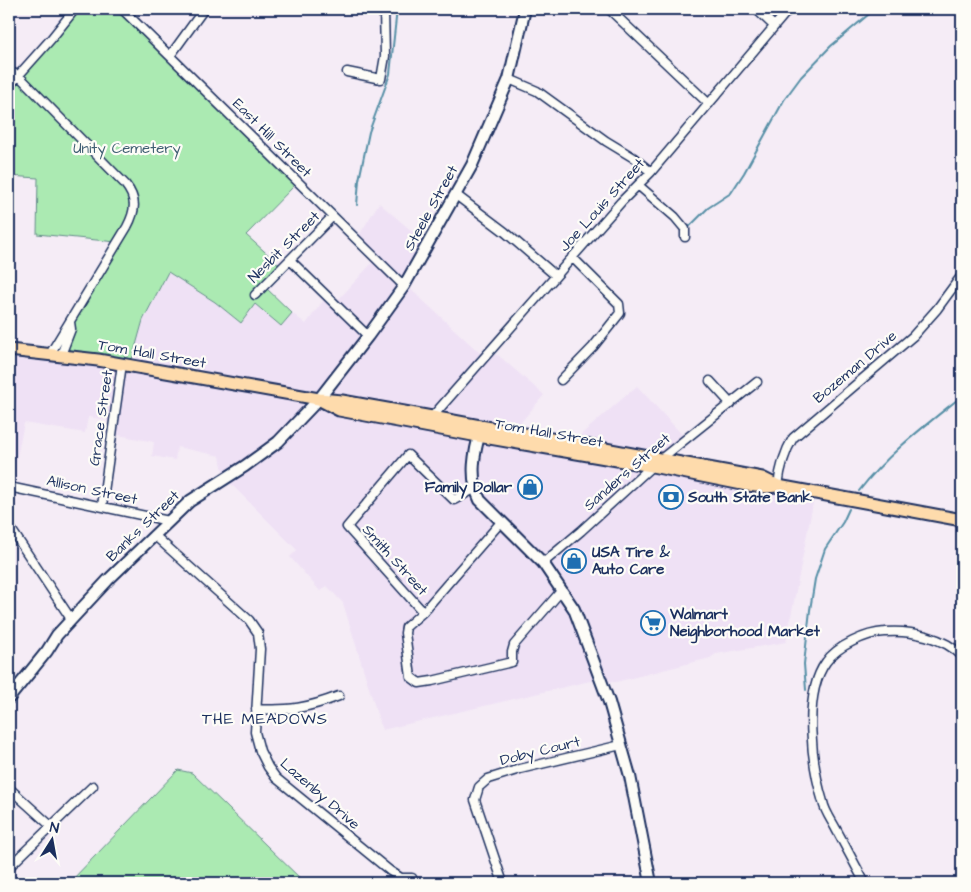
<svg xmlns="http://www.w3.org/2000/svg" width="971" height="892" font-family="'Architects Daughter',sans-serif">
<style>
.built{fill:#efe1f5}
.green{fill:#abeab2;stroke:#638c88}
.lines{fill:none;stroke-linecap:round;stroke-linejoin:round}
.stream{stroke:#568fa6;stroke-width:2}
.street-casing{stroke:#1b2f5e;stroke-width:11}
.secondary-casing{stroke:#1b2f5e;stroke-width:14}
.primary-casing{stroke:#1b2f5e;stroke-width:15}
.street{stroke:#fdfcf7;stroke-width:8}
.secondary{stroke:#fdfcf7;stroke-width:10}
.primary{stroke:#fedbac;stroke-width:11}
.labels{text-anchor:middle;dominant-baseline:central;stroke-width:4.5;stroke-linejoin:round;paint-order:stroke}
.street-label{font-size:15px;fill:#1b2f5e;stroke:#fdfcf7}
.park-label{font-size:15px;fill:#3f5e73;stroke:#fdfcf7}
.poi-label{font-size:15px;font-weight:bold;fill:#1b2f5e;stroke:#fdfcf7;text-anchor:start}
.neighbourhood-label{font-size:16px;letter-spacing:1px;fill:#1b2f5e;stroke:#fdfcf7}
</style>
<rect width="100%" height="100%" fill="#f5ecf6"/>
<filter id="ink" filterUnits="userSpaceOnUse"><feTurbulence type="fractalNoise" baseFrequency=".02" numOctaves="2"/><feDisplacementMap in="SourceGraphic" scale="10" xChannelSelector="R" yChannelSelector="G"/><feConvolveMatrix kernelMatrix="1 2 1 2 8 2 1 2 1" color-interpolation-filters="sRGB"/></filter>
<g filter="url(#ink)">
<!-- built -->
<path class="built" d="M379,203L427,244L404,283L481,354L498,355L544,395L511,434L569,445L637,386L687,440L662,462L815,493L786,642L716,654L710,658L616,682L590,681L382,730L343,603L327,586L320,591L290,557L297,550L224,477L220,456L177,447L175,460L152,456L154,442L113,434L115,421L88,417L85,433L24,423L11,486H9V352L131,363L143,320L168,272L215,302L241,323L255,304L281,326L292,313L306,324L326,297L338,300L372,263L358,237Z"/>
<!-- green -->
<path class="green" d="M76,9H120L297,183L246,235L282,267L264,286L292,313L281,326L255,304L241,323L215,302L168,272L143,320L131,363L63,354L71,322L116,242L37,234L38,178L9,176V88Z
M178,770L192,773L305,883H69Z"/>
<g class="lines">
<!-- stream -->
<path class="stream" d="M357,205L359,180L369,132L390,74L397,9
M687,229L708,208L731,193L744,173L784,100L801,77L831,46L875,9
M859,491C888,453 926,425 962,396
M806,690L804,664L810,610L815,579L825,549L843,522L849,509"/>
<defs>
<path id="street" d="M122,9L404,286
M609,9L709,104
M756,9L774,26
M170,56L204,9
M9,71L19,76L125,184C137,199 136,210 127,227L50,354
M347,72L381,79L385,56L384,9
M509,79L537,91L606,141L634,158L651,172
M9,86L51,39L75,9
M638,185L675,217L685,229V237
M456,195L505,232L556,276
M290,260L368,336
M255,295L332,217
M61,355L71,329L70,322
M561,380L593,347L620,313L619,304L572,257
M710,381L731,404
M432,417L621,202L651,172L789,9
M778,486C780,468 784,453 793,438L913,336L937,309L962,275
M9,487L169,521
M102,506L122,364
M501,522L423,612L406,627L405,633L411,677L419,683L432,681L512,662V652L514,645L562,590
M9,526L71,619
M154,535L249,620L258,633L260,649L255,732L260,751L268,767L276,778L390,871L401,878H412
M543,563L581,531L652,466L757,382
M423,612L347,527L408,455L454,500L474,489
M256,709C289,711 308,708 339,696
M9,788L51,826
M9,867L93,786
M503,883L475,800L479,787L488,779L520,769L621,745
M865,883C855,865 846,847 836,829C832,821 825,812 823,802C812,766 802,695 826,662C837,646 866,633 885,632C911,630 944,637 962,656"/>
<path id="secondary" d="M481,429C474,452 469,478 480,500L543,563L574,609L609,702L630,776L651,883
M9,698L47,651L57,635L108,580L190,501L245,466L278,442L319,399L368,336L404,286L472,165L509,79L525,9"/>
<path id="primary" d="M9,350L98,360L319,399L342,401L432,417L762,478L778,486L962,520
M322,401L339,410L478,436L652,466L747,485L766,487L777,486"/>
</defs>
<!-- street casing -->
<use href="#street" class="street-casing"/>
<!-- secondary casing -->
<use href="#secondary" class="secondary-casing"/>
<!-- primary casing -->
<use href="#primary" class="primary-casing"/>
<!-- street -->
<use href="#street" class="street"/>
<!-- secondary -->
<use href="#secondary" class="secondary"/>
<!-- primary -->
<use href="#primary" class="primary"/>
</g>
</g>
<!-- icons -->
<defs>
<symbol id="shop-ring" viewBox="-11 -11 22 22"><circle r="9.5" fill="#fdfcf7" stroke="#1f6fb2" stroke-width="1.5"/><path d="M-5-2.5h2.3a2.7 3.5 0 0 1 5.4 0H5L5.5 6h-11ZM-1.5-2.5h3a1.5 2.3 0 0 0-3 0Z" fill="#1f6fb2"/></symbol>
<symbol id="bank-ring" viewBox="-11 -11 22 22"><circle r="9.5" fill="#fdfcf7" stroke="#1f6fb2" stroke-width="1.5"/><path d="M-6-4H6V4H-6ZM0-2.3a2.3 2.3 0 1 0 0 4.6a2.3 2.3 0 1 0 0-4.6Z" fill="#1f6fb2"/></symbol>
<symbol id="supermarket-ring" viewBox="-11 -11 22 22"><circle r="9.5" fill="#fdfcf7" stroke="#1f6fb2" stroke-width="1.5"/><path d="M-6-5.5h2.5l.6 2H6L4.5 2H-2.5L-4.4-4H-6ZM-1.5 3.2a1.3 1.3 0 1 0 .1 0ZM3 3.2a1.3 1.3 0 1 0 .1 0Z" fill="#1f6fb2"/></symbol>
</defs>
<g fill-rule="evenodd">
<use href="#shop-ring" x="516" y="473" width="28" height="28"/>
<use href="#bank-ring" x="657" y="483" width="28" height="28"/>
<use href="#shop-ring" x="560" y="547" width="28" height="28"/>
<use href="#supermarket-ring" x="639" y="609" width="28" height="28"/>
</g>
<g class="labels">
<!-- street labels -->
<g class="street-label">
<text transform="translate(272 138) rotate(45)">East Hill Street</text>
<text transform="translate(602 205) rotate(-48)">Joe Louis Street</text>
<text transform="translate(431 208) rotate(-61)">Steele Street</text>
<text transform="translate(284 247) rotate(-45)">Nesbit Street</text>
<text transform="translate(152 354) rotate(10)">Tom Hall Street</text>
<text transform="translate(855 367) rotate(-40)">Bozeman Drive</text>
<text transform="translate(101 418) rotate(-82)">Grace Street</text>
<text transform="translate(549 433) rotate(10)">Tom Hall Street</text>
<text transform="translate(627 472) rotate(-41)">Sanders Street</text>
<text transform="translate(92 490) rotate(12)">Allison Street</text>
<text transform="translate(143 526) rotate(-44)">Banks Street</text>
<text transform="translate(395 560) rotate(48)">Smith Street</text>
<text transform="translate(540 751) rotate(-14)">Doby Court</text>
<text transform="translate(320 794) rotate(41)">Lazenby Drive</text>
</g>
<!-- park labels -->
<g class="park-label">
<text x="127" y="148">Unity Cemetery</text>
</g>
<!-- poi labels -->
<g class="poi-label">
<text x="512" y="487" text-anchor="end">Family Dollar</text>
<text x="688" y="497">South State Bank</text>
<text x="592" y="552">USA Tire &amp;<tspan x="592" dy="17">Auto Care</tspan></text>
<text x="670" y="614">Walmart<tspan x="670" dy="17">Neighborhood Market</tspan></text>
</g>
<!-- neighbourhood labels -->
<g class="neighbourhood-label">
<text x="265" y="719">THE MEADOWS</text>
</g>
</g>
<!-- margin -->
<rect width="971" height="892" fill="none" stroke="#fdfcf7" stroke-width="30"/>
<rect x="15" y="15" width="941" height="862" fill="none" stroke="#1b2f5e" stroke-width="2" filter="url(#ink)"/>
<!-- north arrow -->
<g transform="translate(52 840) rotate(11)" stroke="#fdfcf7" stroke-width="4" paint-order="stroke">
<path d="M0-4L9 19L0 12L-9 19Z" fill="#1b2f5e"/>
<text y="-8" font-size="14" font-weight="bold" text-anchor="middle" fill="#1b2f5e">N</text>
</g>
</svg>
